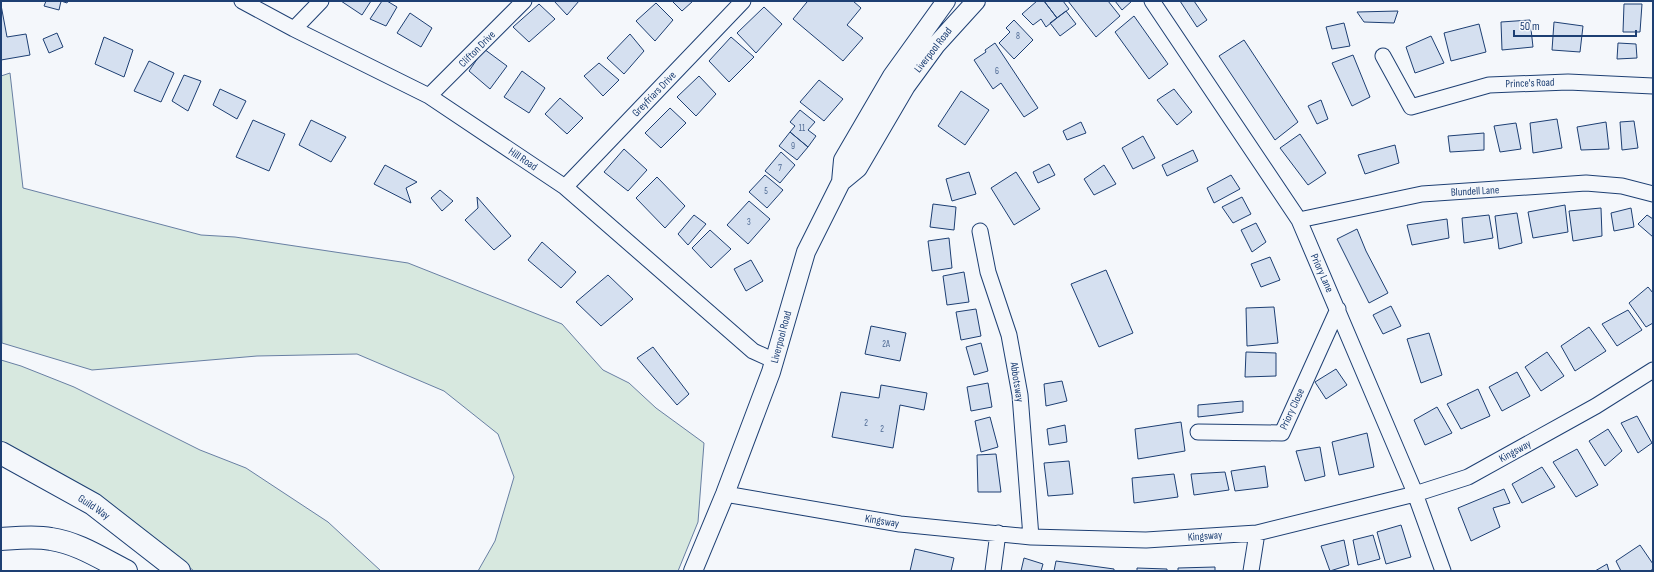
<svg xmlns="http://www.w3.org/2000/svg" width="1654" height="572" font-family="'Sofia Sans Condensed',sans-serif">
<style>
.green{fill:#d7e8df;stroke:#687fa3}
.building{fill:#d5e0f0;stroke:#1d3f73}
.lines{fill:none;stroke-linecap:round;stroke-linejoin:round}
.minor-casing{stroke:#1d3f73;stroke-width:17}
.tertiary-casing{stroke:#1d3f73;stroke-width:20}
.trunk-casing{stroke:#1d3f73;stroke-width:24}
.minor{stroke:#f4f7fb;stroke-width:15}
.tertiary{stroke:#f4f7fb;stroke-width:18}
.trunk{stroke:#f4f7fb;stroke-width:22}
.labels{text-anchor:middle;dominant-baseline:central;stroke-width:3;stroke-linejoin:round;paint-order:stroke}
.number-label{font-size:9px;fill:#4b6792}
.street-label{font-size:11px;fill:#1d3f73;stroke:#f4f7fb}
</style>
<rect width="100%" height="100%" fill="#f4f7fb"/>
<!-- green -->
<path class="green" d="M10,73L23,188L201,235L235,237L408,263L562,324L603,370L629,383L656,408L704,443L698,522L678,571H478L495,541L514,477L498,434L444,391L357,354L257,356L92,370L2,343L1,76Z
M1,360L21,366L74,387L200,450L246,468L328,522L381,571H194L138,526L1,445Z"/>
<!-- building -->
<path class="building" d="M46,1H68L67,3L61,1L59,10L44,6Z
M341,1H371L362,15Z
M382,1H387L397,7L386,26L370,19Z
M554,1H579L567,15Z
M672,1H693L682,11Z
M805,1H853L861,8L847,25L863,38L843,61L793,19L807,2Z
M1037,1H1044L1057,18L1046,27L1041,19L1033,25L1022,14Z
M1044,1H1063L1069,9L1057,18Z
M1068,1H1108L1120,16L1096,37Z
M1115,1H1132L1122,10Z
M1180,1H1194L1207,20L1197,27Z
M656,3L673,20L655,41L636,21Z
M539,4L555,19L529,42L513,27Z
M1624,4H1642L1640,32H1623Z
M1,5L7,37L26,34L30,55L1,60Z
M764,7L782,24L756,53L737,33Z
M1066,11L1076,24L1060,36L1050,23Z
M1398,11L1394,23L1364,22L1357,12Z
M410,13L432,28L421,47L397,33Z
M1134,16L1168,64L1149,79L1115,32Z
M1014,20L1033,40L1014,59L999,43L1010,32L1006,28Z
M1530,20L1533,47L1502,50L1501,22Z
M1554,22L1583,26L1580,52L1552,50Z
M1344,23L1350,46L1332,49L1326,27Z
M1479,24L1486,52L1451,61L1444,33Z
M57,33L63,47L49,53L43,39Z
M630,34L644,51L624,74L607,58Z
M1431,36L1444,63L1415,73L1406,47Z
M104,37L133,50L124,77L95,64Z
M731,37L754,57L729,82L709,61Z
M1244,40L1298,122L1275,140L1219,56Z
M995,43L1038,108L1024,117L1001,83L993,89L974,60L986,52L985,50Z
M1618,43L1636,44L1637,58L1617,59Z
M484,49L507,66L490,89L469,71Z
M1353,55L1370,97L1352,106L1332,63Z
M149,61L174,73L161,102L134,91Z
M599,63L619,80L603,96L584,76Z
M522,71L545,88L529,113L504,97Z
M184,75L201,81L188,111L172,101Z
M699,76L716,94L696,116L677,97Z
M819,80L843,99L824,121L800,102Z
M220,89L246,101L237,119L213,105Z
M1174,89L1192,112L1177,125L1157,100Z
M961,91L989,110L965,145L938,126Z
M560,98L583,118L567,134L545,114Z
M1321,100L1328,119L1317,124L1308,106Z
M670,108L686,123L661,148L645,133Z
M800,110L815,122L808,130L816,136L808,147L790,132L795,126L790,122Z
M1557,119L1562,148L1533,153L1530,123Z
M253,120L285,134L269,171L236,157Z
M311,120L346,137L331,162L299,145Z
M1634,121L1638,148L1622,150L1620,122Z
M1081,122L1086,133L1067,140L1063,131Z
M1606,122L1609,149L1581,150L1577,127Z
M1516,123L1521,149L1500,152L1494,126Z
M790,132L808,147L797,160L779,146Z
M1484,133V150L1450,152L1448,136Z
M1300,134L1326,173L1308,185L1280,148Z
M1143,136L1155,158L1133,169L1122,148Z
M1395,145L1399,163L1365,174L1358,155Z
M624,149L647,170L628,191L604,172Z
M1193,150L1198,161L1167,176L1162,165Z
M781,152L795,165L780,183L765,171Z
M1049,164L1055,175L1038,183L1033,172Z
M385,165L417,182L406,188L411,203L374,184Z
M1104,165L1116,184L1094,195L1084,179Z
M969,172L976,194L952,201L946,179Z
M1016,172L1040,209L1014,225L991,188Z
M765,175L783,190L767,208L749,192Z
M1231,175L1240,189L1214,203L1207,188Z
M657,177L685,206L665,228L636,198Z
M440,190L453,201L442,211L431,198Z
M477,197L511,236L494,250L465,220L478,208Z
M1242,197L1251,214L1233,223L1222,207Z
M749,201L770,219L748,244L727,225Z
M933,204L956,207L954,230L930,227Z
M1565,205L1568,232L1533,238L1528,212Z
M1601,208L1602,236L1573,241L1569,211Z
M1631,208L1634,227L1614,231L1611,213Z
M1517,213L1522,243L1499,249L1495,216Z
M694,215L706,224L688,245L678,234Z
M1489,215L1493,238L1464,243L1462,218Z
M1647,215L1653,219V237L1638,224Z
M1447,219L1449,238L1412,245L1407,225Z
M1256,223L1266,242L1252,252L1241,230Z
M1357,229L1366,251L1388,293L1369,303L1337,239Z
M710,230L731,249L711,268L692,248Z
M949,238L952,268L932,271L928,241Z
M542,242L576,272L561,288L528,260Z
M1270,257L1280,280L1261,287L1251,264Z
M751,260L763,281L746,291L734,269Z
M1106,270L1133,333L1099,347L1071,284Z
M964,272L969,302L947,305L943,276Z
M608,275L633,299L601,326L576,302Z
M1648,287L1653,293V323L1646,327L1629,303Z
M1391,306L1401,326L1383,334L1373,315Z
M1274,307L1278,343L1247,346L1246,308Z
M976,309L981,336L961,340L956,312Z
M1628,310L1642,330L1617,346L1602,324Z
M871,326L906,333L900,361L865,354Z
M1589,327L1606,351L1575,371L1561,346Z
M1429,333L1442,375L1421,383L1407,339Z
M981,343L988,371L974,375L966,347Z
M653,347L689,394L677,405L637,358Z
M1246,352L1276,353V376L1245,377Z
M1547,352L1564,376L1541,391L1525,367Z
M1336,369L1347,385L1326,399L1315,382Z
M1517,372L1530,396L1502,411L1489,387Z
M1062,381L1067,401L1046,406L1044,384Z
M988,383L992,407L971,411L967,387Z
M881,385L927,393L924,410L900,405L893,448L832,437L841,392L879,398Z
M1478,389L1490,416L1461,429L1447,404Z
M1243,401V412L1198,417V405Z
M1437,407L1452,433L1425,445L1414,420Z
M1637,416L1652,443L1638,453L1621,423Z
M990,417L998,447L981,452L975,421Z
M1181,422L1185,451L1138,459L1135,429Z
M1065,425L1067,442L1049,445L1047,429Z
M1608,429L1622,451L1605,466L1589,441Z
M1367,433L1374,467L1339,475L1332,442Z
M1320,447L1325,476L1305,481L1296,451Z
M1577,449L1598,485L1576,497L1553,462Z
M996,454L1001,492H978L977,455Z
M1069,461L1073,494L1048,496L1044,463Z
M1265,466L1268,487L1235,491L1231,471Z
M1542,467L1555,487L1522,503L1512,484Z
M1225,472L1229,490L1194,495L1191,474Z
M1174,474L1178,497L1134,503L1132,478Z
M1504,489L1510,503L1493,508L1500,527L1471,541L1458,508Z
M1401,525L1411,557L1386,564L1377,532Z
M1373,535L1380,559L1358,565L1353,540Z
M1344,540L1349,565L1330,571L1321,546Z
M1640,545L1653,564V569L1650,571H1621L1616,561Z
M915,549L954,558L951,571H910Z
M1024,558L1043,564L1041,571H1021Z
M1056,561L1114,569V571H1054Z
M1607,564L1609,571H1595Z
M1215,567V571H1178V568Z
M1137,568L1167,569V571H1137Z"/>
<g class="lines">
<defs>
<path id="minor" d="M242,1L294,29L429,96L565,187L753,351L775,361
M1152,1L1299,220L1413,488L1443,571
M294,29L321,1
M1383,56L1411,107L1489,85L1568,82L1653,86
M429,96L524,1
M565,187L743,1
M1299,220L1422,194L1586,183L1622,186L1653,194
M980,231L988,272L1009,335L1020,395L1031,537
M1198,432L1282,433L1338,309
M725,494L900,524L1031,537L1146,540L1257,533L1415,494L1468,477L1596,406L1653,370
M993,571L998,533
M1251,571L1257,533"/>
<path id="tertiary" d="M841,182L858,168L906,86L936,45L976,1
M693,571L725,494L771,372L806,252L841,182L843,160L892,76L946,1"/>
<path id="trunk" d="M1,453L93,504L179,571
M1,539C17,538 35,536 51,539C78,543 102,559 126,571"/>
</defs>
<!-- minor casing -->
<use href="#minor" class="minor-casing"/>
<!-- tertiary casing -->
<use href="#tertiary" class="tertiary-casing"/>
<!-- trunk casing -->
<use href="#trunk" class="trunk-casing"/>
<!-- minor -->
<use href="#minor" class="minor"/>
<!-- tertiary -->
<use href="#tertiary" class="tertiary"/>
<!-- trunk -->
<use href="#trunk" class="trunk"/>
</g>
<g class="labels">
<!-- number labels -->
<g class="number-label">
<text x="1018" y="36">8</text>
<text x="997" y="71">6</text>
<text x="802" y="128">11</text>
<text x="793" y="146">9</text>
<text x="780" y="168">7</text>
<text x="766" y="191">5</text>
<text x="749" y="222">3</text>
<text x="886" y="344">2A</text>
<text x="866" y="423">2</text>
<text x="882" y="429">2</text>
</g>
<!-- street labels -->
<g class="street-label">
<text transform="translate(477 49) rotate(-45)">Clifton Drive</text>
<text transform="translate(933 50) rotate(-52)">Liverpool Road</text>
<text transform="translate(1530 83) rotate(-2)">Prince's Road</text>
<text transform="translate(654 94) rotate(-46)">Greyfriars Drive</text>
<text transform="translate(523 159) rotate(34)">Hill Road</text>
<text transform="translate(1475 191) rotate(-3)">Blundell Lane</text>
<text transform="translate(1322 273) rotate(66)">Priory Lane</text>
<text transform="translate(781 337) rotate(-75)">Liverpool Road</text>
<text transform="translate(1017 382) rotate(81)">Abbotsway</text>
<text transform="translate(1292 409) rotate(-65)">Priory Close</text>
<text transform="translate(1515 451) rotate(-29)">Kingsway</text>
<text transform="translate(94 507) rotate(34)">Guild Way</text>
<text transform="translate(882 521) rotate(9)">Kingsway</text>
<text transform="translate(1205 536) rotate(-4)">Kingsway</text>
</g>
</g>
<!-- border -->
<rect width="1654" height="572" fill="none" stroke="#1d3f73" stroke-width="4"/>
<!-- scale -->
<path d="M1514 30v6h122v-6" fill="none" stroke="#1d3f73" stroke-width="2"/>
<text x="1520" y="30" font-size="12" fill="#1d3f73" stroke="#f4f7fb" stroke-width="3" paint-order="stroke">50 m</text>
</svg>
